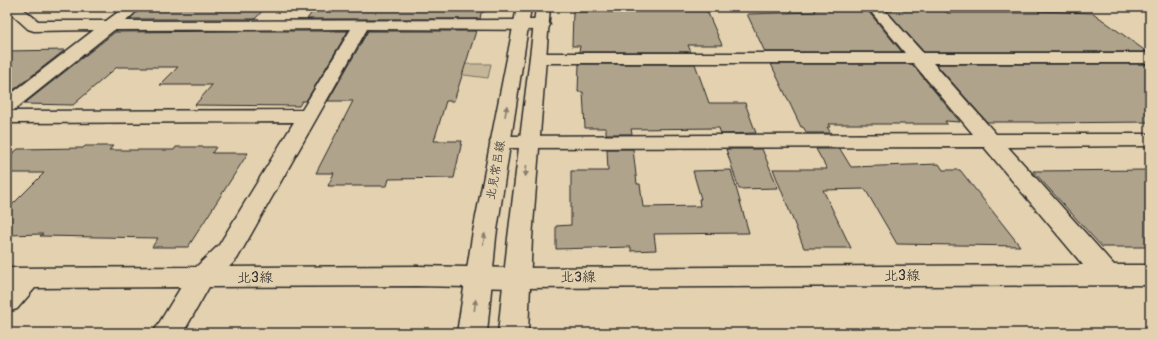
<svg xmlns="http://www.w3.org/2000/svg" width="1157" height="340" font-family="Pangolin,'Klee One',sans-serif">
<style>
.green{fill:#c5b699;stroke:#787062}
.building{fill:#b0a38b;stroke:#2b2b2b}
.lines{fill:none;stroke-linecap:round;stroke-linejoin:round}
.minor-casing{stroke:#2b2b2b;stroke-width:3}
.major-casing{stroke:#2b2b2b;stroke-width:3}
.minor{fill:#e3d1af;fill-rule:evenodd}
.major{fill:#e3d1af;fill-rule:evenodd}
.oneway{fill:#877e6d}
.labels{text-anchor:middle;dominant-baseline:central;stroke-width:3;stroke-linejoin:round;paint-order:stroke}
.street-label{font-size:12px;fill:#2b2b2b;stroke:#e3d1af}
.near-street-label{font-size:14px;fill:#2b2b2b;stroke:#e3d1af}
</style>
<rect width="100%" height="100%" fill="#e3d1af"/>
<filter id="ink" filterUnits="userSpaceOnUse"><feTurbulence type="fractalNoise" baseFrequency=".025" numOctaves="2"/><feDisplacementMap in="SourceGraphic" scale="8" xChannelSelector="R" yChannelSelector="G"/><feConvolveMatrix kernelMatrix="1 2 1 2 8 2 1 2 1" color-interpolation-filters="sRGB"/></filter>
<g filter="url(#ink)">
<!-- green -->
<path class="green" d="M429,64H491L488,78L464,75Z"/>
<!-- building -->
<path class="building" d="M142,7H266L255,19H130Z
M316,7H495L481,13L480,19H307Z
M813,8H858L860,10H867L902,52H765L747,14L816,12Z
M943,9L947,13H1040L1038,11L1093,13L1147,52H924L886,10Z
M684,11H707L722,45H688L691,52H579L580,46H572L573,12H684Z
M245,31H348L306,101H302L299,106L195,105L212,85H160L178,67H117L73,105L24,104L115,32Z
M368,31H476L454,101H446L434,141H462L454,178L389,179L387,186H328L334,173H316L353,101H328Z
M65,50L7,95V51Z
M579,64H695L709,103H745L756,133L721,134L719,128L631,129L632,134H606V128H585L583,92H578Z
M771,64H912L960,122L945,121L947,124H828L830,127H827L831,133H807L803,127H801Z
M936,64H1150V122L1035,123L1033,122H987Z
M85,146H113L109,150H174L176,147H216L212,153H248L188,247H152L158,238L40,236L43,234L7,235V210L44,173H7V158L18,149L83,148Z
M607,149H633L637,184H640L643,207L700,206L699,199H701L693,171L731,170L749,233L654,234L656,250L631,251V247L556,249V226L571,225V171H608Z
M726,149H762L778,188L739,189Z
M816,149H840L851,167L939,164L943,170H960L1020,246L897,244L865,189L823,190L851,248H804L773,169H827Z
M1150,170V247H1102L1033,171Z"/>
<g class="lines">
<defs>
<path id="minor" d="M7,7H21L38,21H106L125,7H141L126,21L542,20L548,22L550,25L548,28L542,30L367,29L237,259L229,267L417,266L517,268L1083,265L984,147L500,148L493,146L490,142L493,138L500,136L973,134L913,63H539L533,62L530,58L533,54L539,53H905L867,7H882L923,53H1150V63H933L996,134H1150V146L1008,147L1114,265H1150V285L517,288L417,286L209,287L183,333H153L181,287L35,288L17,309L7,312V268L196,267L219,245L294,122L7,123V97L94,30L34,31L28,29L7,10ZM351,29L302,110L10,111L14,110L114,30Z"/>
<path id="major" d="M517,7H531L496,237L487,333H457L472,237Z
M536,7H550L532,238L528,333H498L508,238Z"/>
</defs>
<!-- minor casing -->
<use href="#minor" class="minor-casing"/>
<!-- major casing -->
<use href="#major" class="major-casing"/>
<!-- minor -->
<use href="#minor" class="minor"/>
<!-- major -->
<use href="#major" class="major"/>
</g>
<!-- one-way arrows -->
<defs><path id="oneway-solid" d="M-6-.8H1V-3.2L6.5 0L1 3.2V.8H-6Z"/></defs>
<g class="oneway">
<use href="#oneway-solid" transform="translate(506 111) rotate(-80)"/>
<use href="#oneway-solid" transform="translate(526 171) rotate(95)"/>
<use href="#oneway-solid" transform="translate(484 239) rotate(-81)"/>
<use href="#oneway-solid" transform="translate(475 305) rotate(-83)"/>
</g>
</g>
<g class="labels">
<!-- street labels -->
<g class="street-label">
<text transform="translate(496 170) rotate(-80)">北見常呂線</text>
</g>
<!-- near-street labels -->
<g class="near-street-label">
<text x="902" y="275">北3線</text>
<text x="255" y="277">北3線</text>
<text transform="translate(578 277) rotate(-1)">北3線</text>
</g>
</g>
<!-- margin -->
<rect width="1157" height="340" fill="none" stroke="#e3d1af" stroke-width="24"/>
<rect x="12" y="12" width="1133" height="316" fill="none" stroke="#2b2b2b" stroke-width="1.5" filter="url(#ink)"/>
</svg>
